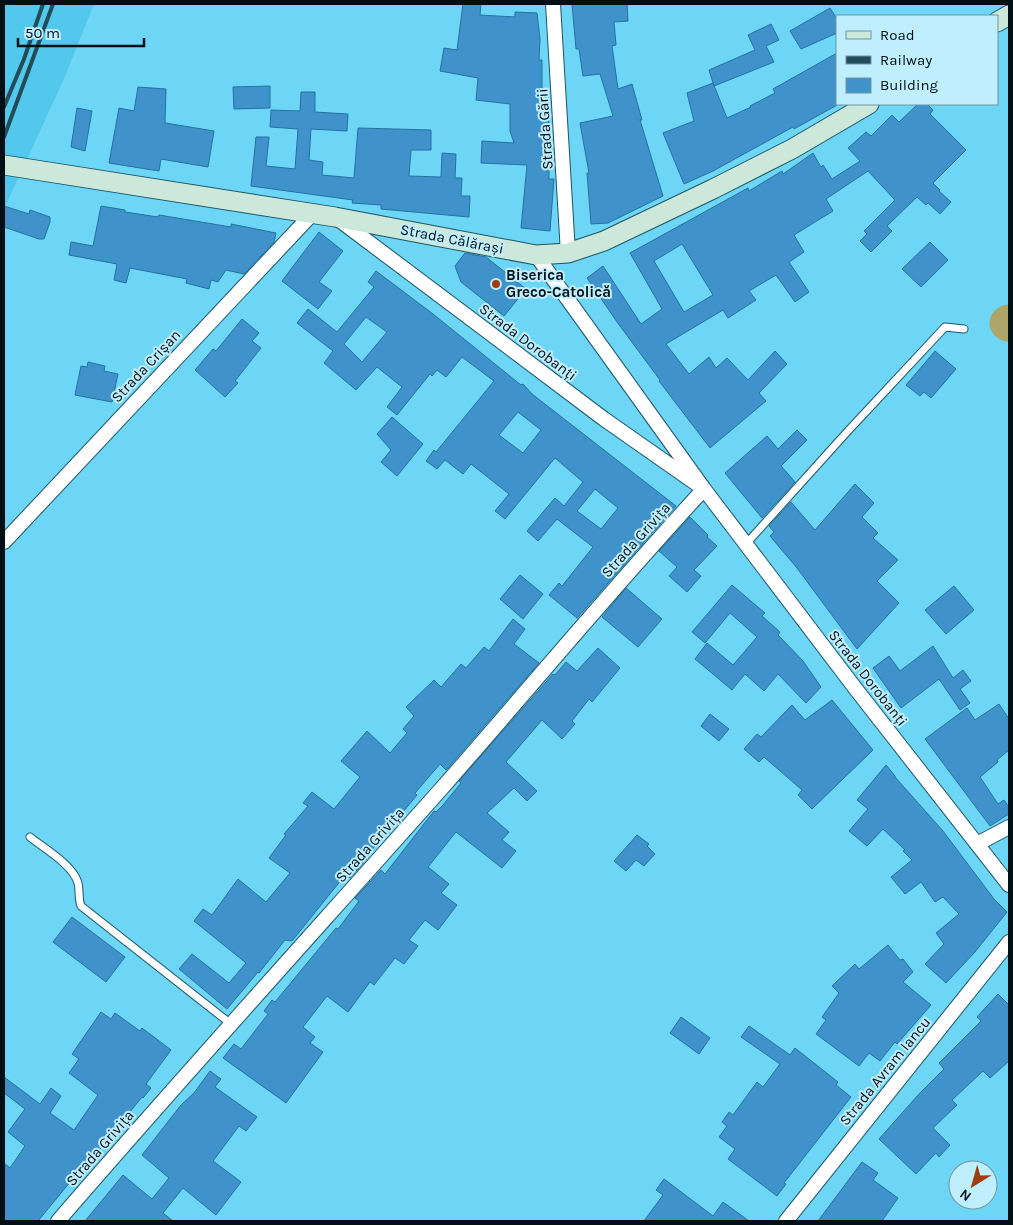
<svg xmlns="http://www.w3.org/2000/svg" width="1013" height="1225" font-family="Karla,sans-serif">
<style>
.built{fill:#52c9ec}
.green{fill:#aea569}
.building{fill:#4093ca;stroke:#2372a2;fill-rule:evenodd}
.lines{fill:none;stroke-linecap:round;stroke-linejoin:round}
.lane-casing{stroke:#1c5566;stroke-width:9}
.street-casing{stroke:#1c5566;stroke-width:16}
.secondary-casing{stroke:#1c5566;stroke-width:21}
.lane{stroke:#fff;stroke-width:7}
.street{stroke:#fff;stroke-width:14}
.secondary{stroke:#cce8db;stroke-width:19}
.rail{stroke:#224c5a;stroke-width:4}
.poi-dot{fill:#a13c0e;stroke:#bfeefe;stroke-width:2}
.labels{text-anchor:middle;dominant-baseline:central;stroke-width:4;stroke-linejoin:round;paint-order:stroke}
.street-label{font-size:15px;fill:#000f15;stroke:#bfeefe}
.poi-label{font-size:15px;font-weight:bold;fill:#000f15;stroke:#bfeefe;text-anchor:start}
</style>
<rect width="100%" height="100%" fill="#6dd5f5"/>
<!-- built -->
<path class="built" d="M4,4H94L63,81L4,209Z"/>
<!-- green -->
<path class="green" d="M1004,305H1009V342C986,339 982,313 1004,305Z"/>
<!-- building -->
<path class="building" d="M463,4H481L480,15L515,17V12L537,13L540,39L539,60H542V90H546L545,114H548L549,127V179H554L550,231L521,228L527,165L481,163L482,141L514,143L510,131V104L476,100L478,78L440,71L444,48L457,50Z
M572,4H627L628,21L614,22L616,45L612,46L618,89L632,84L642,120H640L663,196L608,223L591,224L587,173H589L580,123L613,116L600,74L583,76L579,49H576Z
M830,8L837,19V33L801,49L790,31Z
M771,24L779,40L766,46L774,62L714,86L709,70L755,50L748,35Z
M837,53V105L794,129L793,127L713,171L684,184L663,133L694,121L687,93L713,83L727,118L751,107L750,106L775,93L773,89Z
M270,86V108L234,109L233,87Z
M138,87L166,89L165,123L214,131L208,167L161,159L159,171L109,163L119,108L134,111Z
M301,92H315V112L348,114L347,131L311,129L309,160L323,162L322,175L354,178L358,128L431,130V150H411L409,176L441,177L442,153L456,154L455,178H462L461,196H470L469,217L381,209V205L352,203L353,200L251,186L256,137H269L266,166L295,169L298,129L270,127L271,110L300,111Z
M918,104H927L933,110L930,114L966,150L933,183L940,190L939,191L951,202L940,214L928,203L926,205L917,197L887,226L892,231L871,252L860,241L867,234L864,231L895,200L868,171L826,199L833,211L794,235L804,252L789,262L809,292L795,302L776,275L749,291L756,300L728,318L723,310L666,344L689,374L709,357L716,368L727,358L748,380L775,351L787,364L759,393L766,401L710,448L659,381L660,380L617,322L587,278L603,266L641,324L662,309L630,253L748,188L749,191L782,171L783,174L813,153L821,167L823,165L832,179L860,161L848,148L866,132L871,136L892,115L899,122ZM682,244L713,295L684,312L654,261Z
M77,108L92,111L85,151L71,147Z
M4,206L29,214L30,210L50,217V222L44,239H39L4,227Z
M101,206L125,210V212L158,217L159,215L231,227V224L276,233L274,242L244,274L226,270L218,282L211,280L209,289L186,283L187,279L130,268L126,283L114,280L117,264L69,255L71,242L93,246Z
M319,232L343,251L319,282L332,291L318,309L282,281Z
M930,242L948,260L921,287L902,269Z
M465,253L486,257L526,289L504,316L461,282L455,266Z
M376,271L433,314L521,385L523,384L532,394L676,506L577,618L549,595L559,583L562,586L593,547L557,519L538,541L527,531L555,498L564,506L583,482L555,458L505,519L495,511L509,494L471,464L463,474L445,460L437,469L426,461L434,450L436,452L494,381L462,357L446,377L437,370L432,376L430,374L397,415L387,407L402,387L377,367L356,390L324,363L333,351L297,323L308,309L337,332L374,287L368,282ZM366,317L387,332L362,362L344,344ZM518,412L541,430L523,453L499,435ZM595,489L618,508L601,529L577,511Z
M242,319L259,333L252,341L261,348L235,381L238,383L225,397L195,370L213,349L216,351Z
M935,351L956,369L931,398L924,392L920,396L906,385Z
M88,362L105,366L104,371L118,374L112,402L75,395L81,366L87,367Z
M392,417L423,444L397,476L381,462L391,450L377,434Z
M797,430L807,440L781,466L795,482L762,518L725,473L767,436L778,449Z
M855,484L874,503L862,517L878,533L873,538L898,560L877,581L899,603L857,649L797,568L770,536L774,532L769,526L791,502L815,530Z
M690,517L708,535L707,537L717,546L694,570L701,576L687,592L669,576L677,567L659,551Z
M520,575L543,594L523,619L500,599Z
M732,585L765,613L762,616L780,632L778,635L803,661L821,687L806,703L778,674L764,691L745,674L732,690L695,659L707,643L733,665L757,637L730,613L705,643L692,632Z
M954,586L974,610L946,634L925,610Z
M626,588L662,619L638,647L602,617Z
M513,619L525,629L514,644L539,663L446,770L440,764L415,793L417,795L365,858L367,859L350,878L346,874L292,941L285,940L259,973L258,972L227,1009L179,969L192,954L229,983L246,963L194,921L203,909L212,915L238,879L266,902L290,873L269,858L286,835L284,834L308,806L303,803L312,792L334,809L360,777L341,761L367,731L390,753L407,733L403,729L414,716L406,707L434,680L441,687L461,664L466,668L484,647L489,651Z
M933,646L953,678L963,670L971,681L960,689L970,703L960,710L939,679L901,708L873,668L889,656L900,671Z
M598,648L620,668L592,702L589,699L572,721L575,724L562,739L542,720L506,762L537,791L527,801L514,788L487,813L509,832L502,840L516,851L502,868L456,832L428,867L449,884L441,893L457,905L438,930L425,920L409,940L418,946L404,964L395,958L374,985L370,982L348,1012L327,996L303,1027L315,1037L310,1043L323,1052L286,1103L223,1058L234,1044L241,1049L268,1014L264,1011L272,1000L275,1002L336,928L338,929L359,901L355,898L381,870L385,874L434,811L436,812L443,805L461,783L459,781L553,674L555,675L566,662L577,671Z
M832,700L873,750L812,809L798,795L802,790L764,757L759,762L744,749L757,734L761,737L792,705L805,720Z
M999,704L1009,719V750L997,760L998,762L980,777L998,804L1004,800L1009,807V814L990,826L925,739L967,708L975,720Z
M710,714L729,729L719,741L701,726Z
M886,765L895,776V777L943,831L994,899L1007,912L975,952L946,983L925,964L944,944L936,933L959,914L943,897L935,902L921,882L905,894L891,877L912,860L903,851L905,850L883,829L867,846L849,831L868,809L857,800Z
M637,835L649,844L647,846L655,854L644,866L636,860L626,871L614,861Z
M72,917L125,957L106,982L53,942Z
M888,945L900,960L903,959L913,972L903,982L931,1005L897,1044L895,1042L880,1061L869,1053L859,1066L816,1034L826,1020L822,1017L839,993L832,986L855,964L859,969Z
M998,994L1009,1005V1061L990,1078L983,1071L952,1100L957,1105L933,1128L950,1145L939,1157L936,1153L916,1174L879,1139L919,1094L944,1069L939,1063L981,1021L977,1017Z
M101,1012L111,1019L115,1013L140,1031L142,1028L171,1050L146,1084L151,1088L143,1098L142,1097L92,1159L90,1158L38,1221H4V1163L10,1168L25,1146L8,1132L25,1109L4,1093V1077L40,1104L51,1088L61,1096L50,1113L74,1130L98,1095L69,1073L79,1059L72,1054Z
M681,1017L710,1038L699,1054L670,1033Z
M749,1026L790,1055L795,1048L838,1082L836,1085L851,1097L784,1183L786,1184L777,1196L728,1159L735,1149L719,1137L727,1126L722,1122L729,1112L733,1115L757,1082L763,1087L780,1064L741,1037Z
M210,1071L221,1079L215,1087L257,1117L246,1131L239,1126L213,1161L241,1182L216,1215L183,1188L163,1213L173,1221H85L123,1175L152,1199L169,1178L142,1155L181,1105L194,1093Z
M862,1162L878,1173L873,1180L898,1198L882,1221H818Z
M664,1179L713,1216L723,1202L749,1221H644L663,1195L656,1190Z"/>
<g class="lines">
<defs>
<path id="lane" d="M746,544L847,432L945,327L964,329
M30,837C45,849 73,865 78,883C80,891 78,898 81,906L231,1024"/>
<path id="street" d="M553,4L568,253
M536,255L704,489L855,688L1009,885
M4,542L313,213
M977,844L1009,827
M58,1221C184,1075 314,932 442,788C530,688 614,586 704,489L604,419L338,219
M786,1221L1009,942"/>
<path id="secondary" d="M997,22L1009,15
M4,165L335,217L536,255L568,253L604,241L713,189L792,149L869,104"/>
</defs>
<!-- lane casing -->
<use href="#lane" class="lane-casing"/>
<!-- street casing -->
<use href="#street" class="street-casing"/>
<!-- secondary casing -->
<use href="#secondary" class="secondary-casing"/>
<!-- lane -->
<use href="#lane" class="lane"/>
<!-- street -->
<use href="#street" class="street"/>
<!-- secondary -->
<use href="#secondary" class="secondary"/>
<!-- rail -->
<path class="rail" d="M4,107L24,59L43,4
M4,137L53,4"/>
</g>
<!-- markers -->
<circle class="poi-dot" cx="496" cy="284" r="5"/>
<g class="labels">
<!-- street labels -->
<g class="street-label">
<text transform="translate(545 129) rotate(-94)">Strada Gării</text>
<text transform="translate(452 239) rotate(11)">Strada Călărași</text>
<text transform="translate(528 342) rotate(37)">Strada Dorobanți</text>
<text transform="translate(146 366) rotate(-47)">Strada Crișan</text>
<text transform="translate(636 540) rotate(-48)">Strada Grivița</text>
<text transform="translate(868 678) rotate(52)">Strada Dorobanți</text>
<text transform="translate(370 845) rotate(-48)">Strada Grivița</text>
<text transform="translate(885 1071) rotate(-51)">Strada Avram Iancu</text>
<text transform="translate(100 1148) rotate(-49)">Strada Grivița</text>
</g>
<!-- poi labels -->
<g class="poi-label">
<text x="506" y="275">Biserica<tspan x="506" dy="17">Greco-Catolică</tspan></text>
</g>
</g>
<!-- border -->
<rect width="1013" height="1225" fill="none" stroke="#000f15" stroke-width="10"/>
<!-- legend -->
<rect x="836" y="15" width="162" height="90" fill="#bfeefe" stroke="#7395a1"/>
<rect x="846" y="31" width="25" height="8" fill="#cce8db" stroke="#7395a1"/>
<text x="880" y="40" font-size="15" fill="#000f15">Road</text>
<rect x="846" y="56" width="25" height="8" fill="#224c5a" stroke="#7395a1"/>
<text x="880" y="65" font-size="15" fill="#000f15">Railway</text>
<rect x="846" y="78" width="25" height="15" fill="#4093ca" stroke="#7395a1"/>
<text x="880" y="90" font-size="15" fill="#000f15">Building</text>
<!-- north arrow -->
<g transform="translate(973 1185) rotate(217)"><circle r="24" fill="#bfeefe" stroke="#7395a1"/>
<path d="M0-4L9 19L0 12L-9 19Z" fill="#a13c0e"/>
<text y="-8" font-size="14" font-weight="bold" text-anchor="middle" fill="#000f15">N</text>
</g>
<!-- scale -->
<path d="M18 38v8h126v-8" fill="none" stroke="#000f15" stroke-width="2.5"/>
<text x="25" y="38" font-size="15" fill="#000f15" stroke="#bfeefe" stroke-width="4" paint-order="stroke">50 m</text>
</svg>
